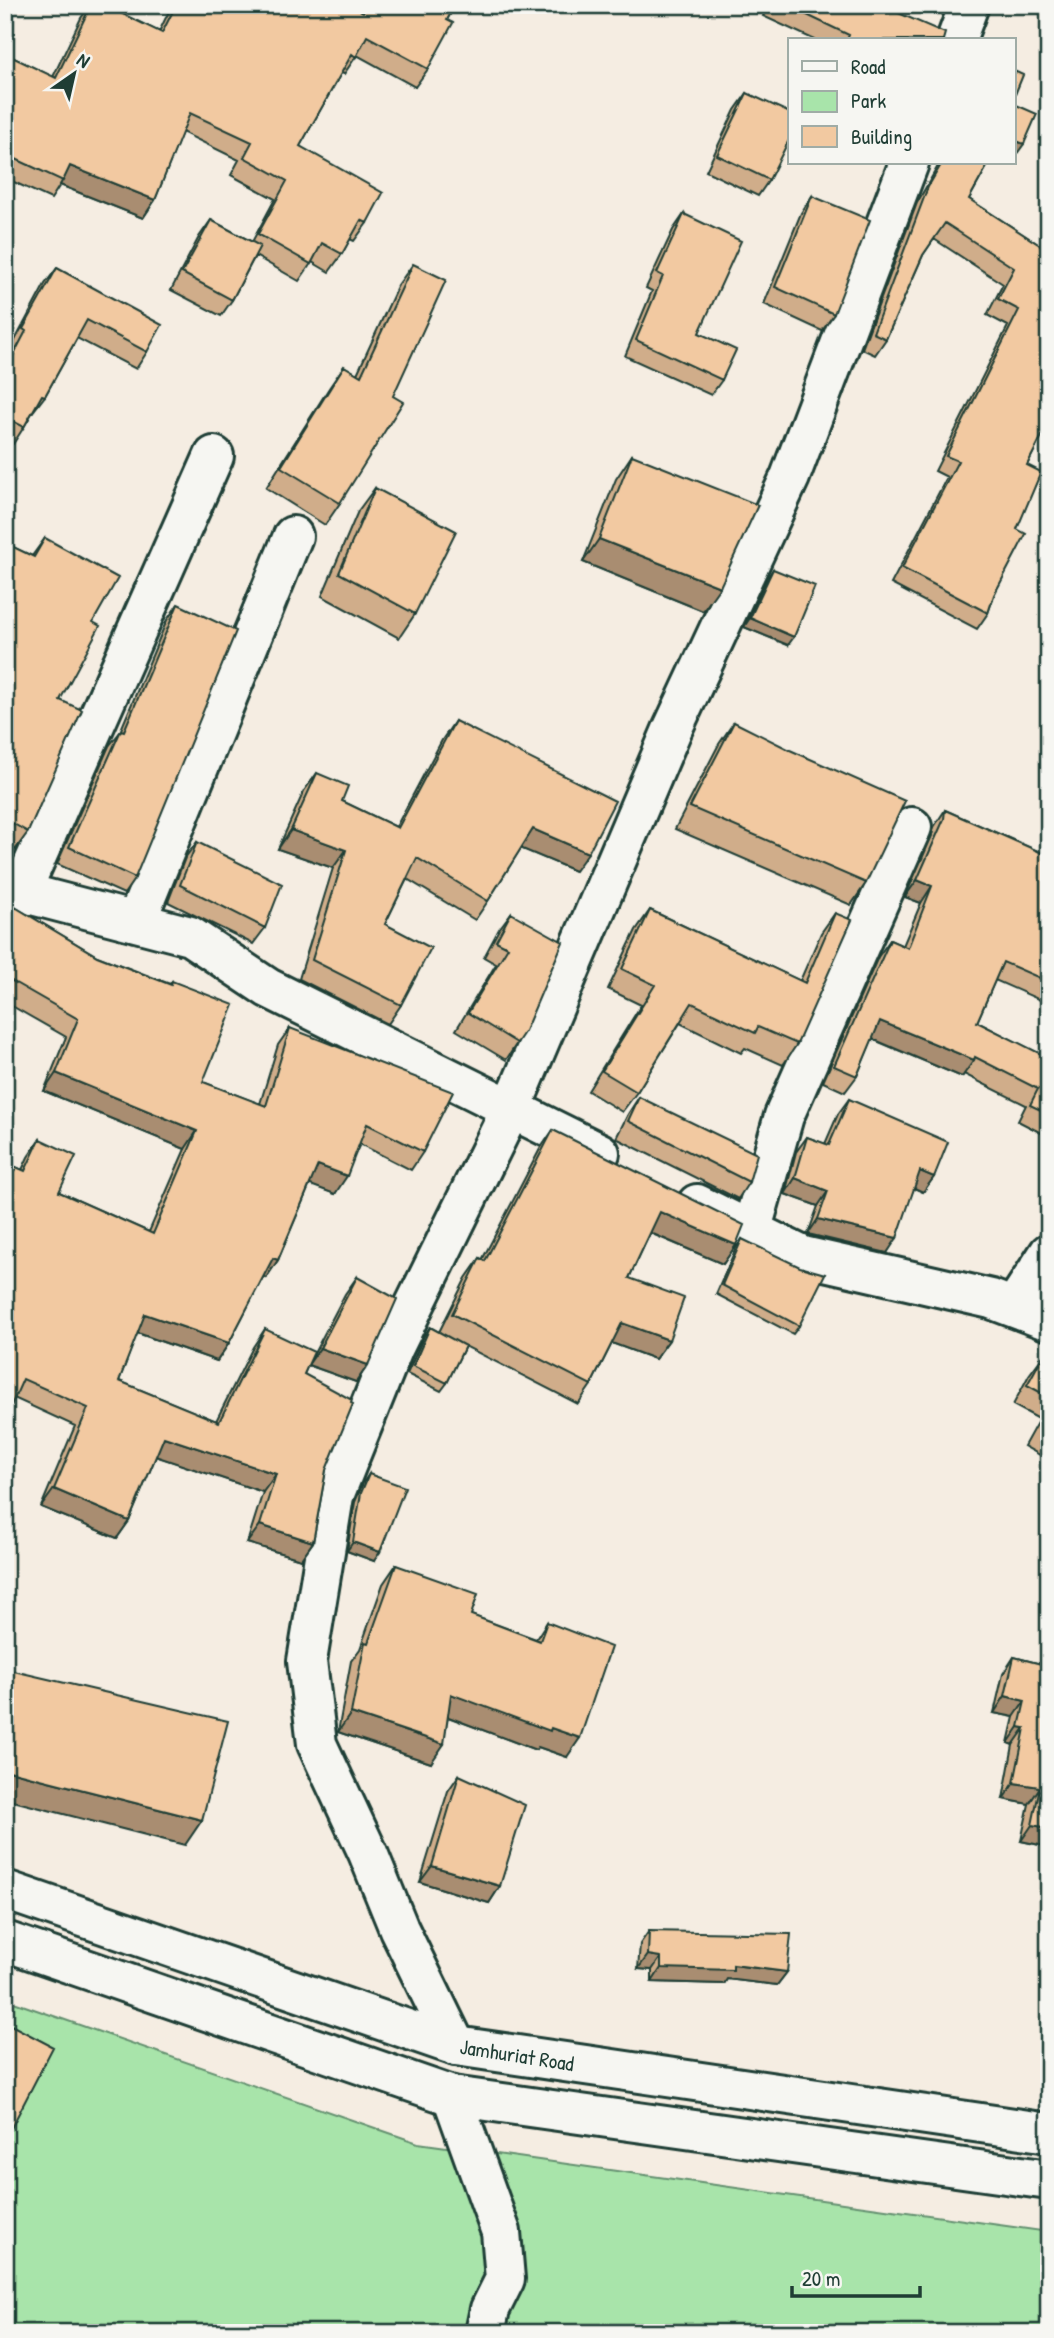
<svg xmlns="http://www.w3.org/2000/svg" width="1054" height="2338" font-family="'Patrick Hand',sans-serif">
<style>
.green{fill:#a8e4aa;stroke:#64906f;stroke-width:2}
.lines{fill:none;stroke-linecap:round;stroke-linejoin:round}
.minor-casing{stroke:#1f3d34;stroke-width:44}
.major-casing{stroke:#1f3d34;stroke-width:44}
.minor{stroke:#f6f6f2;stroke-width:38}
.major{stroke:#f6f6f2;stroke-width:38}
.wall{fill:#d0ad8a;stroke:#1f3d34;stroke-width:2}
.shaded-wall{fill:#a98d71;stroke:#1f3d34;stroke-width:2}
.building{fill:#f2c9a1;stroke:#1f3d34;stroke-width:2}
.labels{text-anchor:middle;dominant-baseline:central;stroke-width:5;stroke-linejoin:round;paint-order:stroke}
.street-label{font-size:21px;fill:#1f3d34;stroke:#f6f6f2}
</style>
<rect width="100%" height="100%" fill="#f5ede2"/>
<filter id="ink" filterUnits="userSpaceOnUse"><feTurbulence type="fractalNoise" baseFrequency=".0143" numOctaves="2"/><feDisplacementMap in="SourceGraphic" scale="14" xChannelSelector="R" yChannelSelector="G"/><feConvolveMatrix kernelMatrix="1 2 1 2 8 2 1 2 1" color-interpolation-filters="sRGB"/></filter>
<g filter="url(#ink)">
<!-- green -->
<path class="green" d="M5,1999L418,2143L1049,2232V2333H5Z"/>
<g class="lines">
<defs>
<path id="minor" d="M956,40L969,5
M5,886L21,892L190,936L268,988L600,1153
M21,892L214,456
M136,922L293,536
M697,1204L803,1256L991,1299L1049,1321
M751,1232L784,1116L912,827
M1014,1307L1049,1253
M456,2046L399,1929L368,1853L317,1744L307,1661L334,1496L394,1347L511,1109L672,730L790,477L909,163
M452,2096L501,2232L505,2279L490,2309L485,2333"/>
<path id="major" d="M5,1890L456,2046L1049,2133
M5,1941L452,2096L1049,2180"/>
</defs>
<!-- minor casing -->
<use href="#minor" class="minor-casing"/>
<!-- major casing -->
<use href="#major" class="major-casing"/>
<!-- minor -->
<use href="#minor" class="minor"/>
<!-- major -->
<use href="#major" class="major"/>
</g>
<!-- wall -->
<path class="wall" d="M90,5H104L159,32L172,5H350L361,11L364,5H455L447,20L428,69L415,87L357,55L344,74L341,73L300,146L367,223L354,241L350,239L342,254L329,272L312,262L299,281L255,256L232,300L221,316L171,290L199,237L211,220L252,242L275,199L231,175L239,160L182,132L155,200L143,218L60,185L51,199L5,178V64L10,56L53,77L81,18Z
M768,5H880L943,40H815L763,16Z
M747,93L769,180L758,196L706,171L735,110Z
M931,163H989L969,199L1044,248L1049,240V422L1027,465L1017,529L988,613L977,629L891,584L947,477L935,471L1008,326L987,315L1003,284L934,239L923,255L886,339L875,355L862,349L917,203L938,166Z
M812,196L834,314L822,331L764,304L801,213Z
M684,214L699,333L722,380L711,395L625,356L652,291L646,288L673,230Z
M413,264L340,503L325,525L266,488L329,388L344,366L357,374L398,285Z
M57,268L147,352L136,369L77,338L45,396L32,413L24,427L13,444L5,440V365L15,348L12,346L45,284Z
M632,455L703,611L583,562L616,479Z
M375,488L415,614L399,638L322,596L358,511Z
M45,538L93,622L60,700L28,832L15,850L5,845V543L32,556Z
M773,569L788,645L744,627L767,578Z
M178,604L135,878L124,894L57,864L109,746L120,732L167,620Z
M455,721L575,871L521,848L488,901L475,920L407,879L385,924L401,1005L388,1024L299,979L333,868L278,849L304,791L317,773L342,801L396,827L442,740Z
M734,722L866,883L851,905L675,829L719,744Z
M945,810L1049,856V1004L995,980L977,1022L1049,1058V1137L1018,1121L1026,1105L964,1074L962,1077L872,1039L857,1076L845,1092L823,1082L878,957L890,940L903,946L921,903L905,897L932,836L934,827Z
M197,842L265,928L253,944L168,902L185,858Z
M15,907L97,956L170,984L172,981L203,1082L260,1104L278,1045L290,1028L423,1152L411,1170L360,1144L335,1194L310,1184L278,1260L266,1278L263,1277L229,1343L217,1361L137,1333L119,1381L216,1421L253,1347L265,1329L308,1365L345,1294L357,1277L368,1365L356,1382L308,1365L304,1374L326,1470L313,1542L301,1559L247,1543L263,1492L156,1456L129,1521L117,1538L41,1507L75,1426L14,1398L5,1414V1181L16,1167L22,1170L28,1157L40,1139L59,1192L149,1232L185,1149L44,1091L66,1037L5,1002V922Z
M650,910L800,981L821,933L835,913L797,1044L783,1065L745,1048L741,1053L680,1023L637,1092L622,1112L588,1091L641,1005L608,989L636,930Z
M511,913L517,1043L506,1060L456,1030L496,964L484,957L499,929Z
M639,1097L749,1182L738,1199L616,1138L628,1114Z
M849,1099L934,1177L923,1192L914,1188L887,1253L808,1234L818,1206L785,1194L796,1152L807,1137L825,1144L838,1114Z
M553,1130L736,1245L723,1264L650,1233L629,1278L669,1340L655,1359L612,1343L591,1385L578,1404L465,1346L447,1383L441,1391L407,1374L424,1336L430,1327L439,1332L466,1278L480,1258L482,1260L540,1149Z
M742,1239L799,1326L793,1334L716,1294L736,1248Z
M1043,1356L1049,1359V1460L1024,1446L1039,1419L1013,1405L1029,1375Z
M369,1474L374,1561L347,1551L355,1502L363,1483Z
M396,1565L471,1615L536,1639L547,1622L567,1757L538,1747L536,1750L448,1717L431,1763L338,1732L351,1661L360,1649L383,1584Z
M1014,1657L1049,1666V1847L1021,1841L1029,1804L1003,1799L1013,1745L1008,1743L1014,1717L994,1713L1003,1674Z
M459,1775L500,1886L489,1903L420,1882L448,1791Z
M649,1931L787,1972L777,1985L727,1979L724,1984L652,1982V1970L638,1969L640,1944Z"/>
<!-- shaded-wall -->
<path class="shaded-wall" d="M1014,140L1024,144L1014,158Z
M70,166L155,200L143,218L60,185Z
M599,539L720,587L703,611L583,562Z
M750,618L794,637L788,645L744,627Z
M533,829L588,853L575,871L520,848Z
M291,830L346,850L333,868L278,849Z
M917,880L932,886L921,903L905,897Z
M880,1021L974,1060L962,1077L868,1037Z
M56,1073L197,1131L185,1149L44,1091Z
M318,1165L347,1176L335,1194L305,1183Z
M920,1171L934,1177L923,1192L910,1186Z
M795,1178L828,1191L818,1206L785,1194Z
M660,1212L736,1245L723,1264L646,1231Z
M818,1219L897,1238L887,1253L808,1234Z
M273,1258L278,1260L266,1278L261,1276Z
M145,1314L229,1343L217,1361L132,1331Z
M622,1323L669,1340L655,1359L609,1342Z
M320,1348L368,1365L356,1382L308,1365Z
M5,1404L11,1406L5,1414Z
M164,1437L276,1474L263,1492L152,1455Z
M54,1489L129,1521L117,1538L41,1507Z
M260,1525L313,1542L301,1559L247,1543Z
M353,1542L380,1552L374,1561L347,1551Z
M451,1694L551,1728L580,1738L567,1757L538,1747L536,1750L438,1713Z
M1005,1696L1025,1701L1014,1717L994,1713Z
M351,1713L444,1744L431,1763L338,1732Z
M1019,1727L1025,1728L1013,1745L1008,1743Z
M5,1770L202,1820L185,1845L5,1799Z
M1014,1783L1040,1787L1029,1804L1003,1799Z
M1032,1825L1049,1828V1847L1021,1841Z
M432,1866L500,1886L489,1903L420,1882Z
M648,1955L661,1957L652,1970L638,1969Z
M733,1965L787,1972L777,1985L727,1979L724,1984L652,1982L661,1968Z"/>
<!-- building -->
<path class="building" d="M91,5H104L162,33L176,5H350L363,12L367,5H455L447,20L453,23L428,69L367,36L356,57L352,54L300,146L383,193L367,223L361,220L342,254L322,243L311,264L258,234L287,181L244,157L252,142L190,113L155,200L70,166L63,181L5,154V67L10,56L56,78Z
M786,5H880L945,33L943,40H847L849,35Z
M1014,71L1023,75L1014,97Z
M747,93L790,113V138L769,180L717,155Z
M1014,104L1037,114L1024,144L1014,140Z
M942,163H989L969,199L1046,249L1049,244V422L1027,465L1041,472L1017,529L1026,534L994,595L988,613L902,568L958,461L946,456L1019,310L998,299L1014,268L945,223L923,255L886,339L873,333L928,187Z
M812,196L870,220L834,314L775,287Z
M684,214L741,241L699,333L736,350L722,380L636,340L663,276L657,273Z
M211,220L260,246L232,300L182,273Z
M413,264L446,280L393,396L403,402L340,503L281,467L344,366L361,376Z
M57,268L162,325L147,352L87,320L45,396L42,395L24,427L5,417V371L26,331L23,329Z
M632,455L758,505L720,587L599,539Z
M375,488L456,531L415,614L339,573Z
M45,538L118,578L93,622L100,626L60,700L82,710L28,832L5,819V543L34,557Z
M773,569L815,586L794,637L750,618Z
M178,604L236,631L135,878L69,847L121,730L124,731Z
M455,721L615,801L588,853L533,829L488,901L417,858L385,924L431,948L401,1005L312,960L346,850L291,830L317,773L348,786L342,801L398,828Z
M734,722L790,750L905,801L866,883L690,807Z
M945,810L1049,856V982L1003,962L977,1022L1049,1058V1114L1030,1105L1038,1089L975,1057L974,1060L880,1021L857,1076L834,1066L890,940L908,948L932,886L917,880L944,819Z
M197,842L282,884L265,928L180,885Z
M15,907L97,956L171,985L172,981L234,1005L203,1082L266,1106L290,1028L453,1092L423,1152L367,1124L347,1176L318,1165L278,1260L273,1258L229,1343L145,1314L119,1381L219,1422L265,1329L314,1352L304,1374L352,1400L351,1403L353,1404L326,1470L313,1542L260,1525L276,1474L164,1437L129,1521L54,1489L88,1408L23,1379L11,1406L5,1404V1190L16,1167L25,1171L40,1139L76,1156L59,1192L153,1234L197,1131L56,1073L78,1019L5,977V925Z
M650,910L805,983L835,913L852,920L797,1044L758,1027L755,1033L692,1003L637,1092L602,1071L655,985L622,969Z
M511,913L563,942L525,1031L517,1043L468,1013L508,947L496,941Z
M639,1097L757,1154L749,1182L628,1121Z
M849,1099L948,1142L934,1177L920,1171L897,1238L818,1219L828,1191L795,1178L807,1137L829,1145Z
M553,1130L744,1225L736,1245L660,1212L629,1278L684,1298L669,1340L622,1323L591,1385L452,1314L480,1258L485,1261Z
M742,1239L800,1267L825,1274L799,1326L722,1285Z
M357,1277L397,1299L368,1365L320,1348Z
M430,1327L465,1346L447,1383L413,1366Z
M1043,1356L1049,1359V1397L1027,1385Z
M1049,1407V1433L1038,1426Z
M369,1474L405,1487L380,1552L353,1542L361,1493Z
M396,1565L478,1594L471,1615L540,1641L547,1622L611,1647L580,1738L551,1728L550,1731L451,1694L444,1744L351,1713L365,1642L368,1643Z
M1014,1657L1049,1666V1828L1032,1825L1040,1787L1014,1783L1025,1728L1019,1727L1025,1701L1005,1696Z
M5,1669L228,1721L202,1820L5,1770Z
M459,1775L525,1805L500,1886L432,1866Z
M649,1931L791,1934L787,1972L733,1965V1970L661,1968V1957L648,1955Z
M11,2025L53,2047L5,2140V2036Z"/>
</g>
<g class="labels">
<!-- street labels -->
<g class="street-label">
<text transform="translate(517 2055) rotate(9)">Jamhuriat Road</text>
</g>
</g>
<!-- margin -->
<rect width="1054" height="2338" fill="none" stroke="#f6f6f2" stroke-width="28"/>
<rect x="14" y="14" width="1026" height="2310" fill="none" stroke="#1f3d34" stroke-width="2.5" filter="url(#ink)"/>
<!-- legend -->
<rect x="788" y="38" width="228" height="126" fill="#f6f6f2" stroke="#a0aca6" stroke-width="2"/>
<rect x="802" y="61" width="35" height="10" fill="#f6f6f2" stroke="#a0aca6" stroke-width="2"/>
<text x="851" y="74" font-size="21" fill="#1f3d34">Road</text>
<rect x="802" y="91" width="35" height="21" fill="#a8e4aa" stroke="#a0aca6" stroke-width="2"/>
<text x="851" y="108" font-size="21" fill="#1f3d34">Park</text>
<rect x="802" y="126" width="35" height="21" fill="#f2c9a1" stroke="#a0aca6" stroke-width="2"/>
<text x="851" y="144" font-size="21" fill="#1f3d34">Building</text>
<!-- north arrow -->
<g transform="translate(74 74) rotate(34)" stroke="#f6f6f2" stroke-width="5" paint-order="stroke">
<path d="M0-5L12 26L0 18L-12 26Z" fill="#1f3d34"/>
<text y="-10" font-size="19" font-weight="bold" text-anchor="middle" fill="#1f3d34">N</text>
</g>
<!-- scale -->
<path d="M792 2286v10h128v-10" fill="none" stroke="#1f3d34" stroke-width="3.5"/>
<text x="802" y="2286" font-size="21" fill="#1f3d34" stroke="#f6f6f2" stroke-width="5" paint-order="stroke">20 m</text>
</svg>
